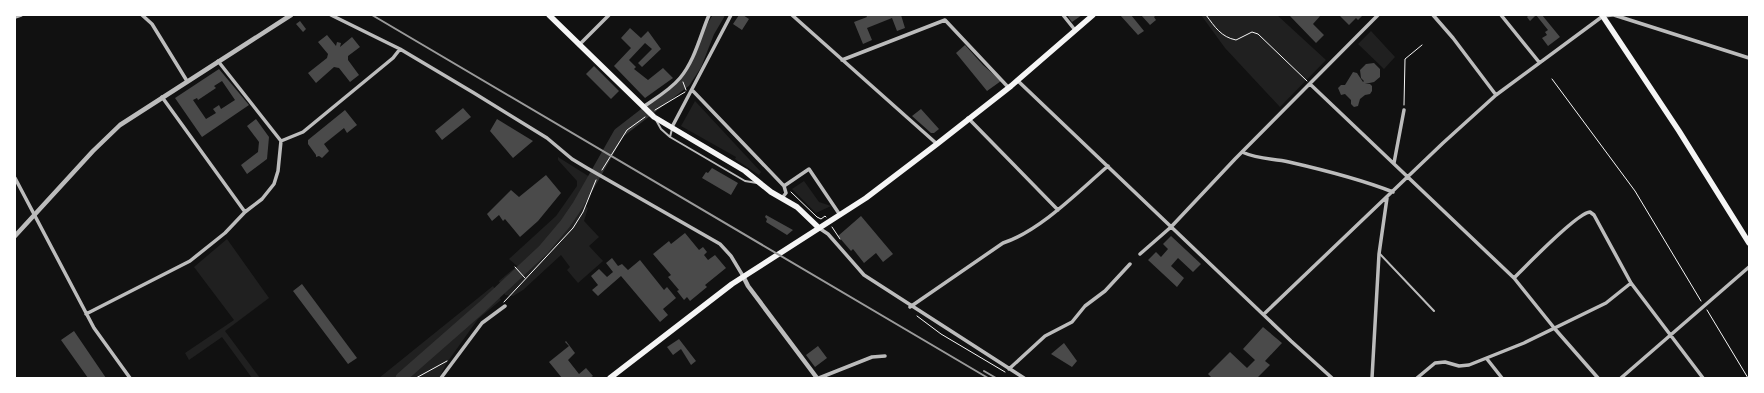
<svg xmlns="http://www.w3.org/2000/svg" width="1764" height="393" font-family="Arial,sans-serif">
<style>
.green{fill:#202020}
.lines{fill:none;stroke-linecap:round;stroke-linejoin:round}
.river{stroke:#333;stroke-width:11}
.building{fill:#4a4a4a;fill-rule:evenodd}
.path{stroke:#f5f5f5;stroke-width:1}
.service{stroke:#bcbcbc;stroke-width:2}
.minor{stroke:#bcbcbc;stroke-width:3.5}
.tertiary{stroke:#bcbcbc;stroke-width:4.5}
.primary{stroke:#f5f5f5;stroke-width:5.5}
.rail{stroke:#9a9a9a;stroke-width:2}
</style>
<rect width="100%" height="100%" fill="#111"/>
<!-- green -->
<path class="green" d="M1201,15H1277L1326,60L1280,107L1225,48Z
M1371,31L1395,57L1384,69L1358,44Z
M695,101L761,172L759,175L735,159L736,157L681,126Z
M558,157L593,179L582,203L588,208L584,221L599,237L589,246L603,261L578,283L567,270L570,267L561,255L523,290L513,296L505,295L499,281L517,266L509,259L556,216L577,186V181L558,160Z
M804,181L819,202L831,206L816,213L792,189Z
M227,239L269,298L225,331L260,378H252L222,337L189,360L185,353L234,320L194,267Z
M493,286L501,300L478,319L446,364L439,378H379Z"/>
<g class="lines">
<!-- river -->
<path class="river" d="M401,378L482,307L543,250L565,224L578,205L619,133L685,82L696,65L709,32L719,15"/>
</g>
<!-- building -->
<path class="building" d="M739,15H743L749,19L742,30L733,24Z
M866,15H901L905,28L897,31L892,18L867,28L872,40L863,44L854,22L867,17Z
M1067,15H1082L1072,22Z
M1120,15H1131L1144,31L1138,35Z
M1141,15H1156L1154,17L1156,20L1150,25Z
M1289,15H1321L1313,24L1324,35L1316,43Z
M1339,15H1363L1358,20L1356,18L1349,25Z
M1529,15H1536L1530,21L1527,17Z
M1536,15H1542L1560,37L1548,46L1542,38L1547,35L1545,32L1548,30Z
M300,21L306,29L303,32L296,24Z
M630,28L641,38L648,31L661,49L642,67L638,63L652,49L645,43L629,60L636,67L634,69L648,80L663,68L673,78L645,98L614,66L631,48L621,38Z
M327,35L336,46L337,42L341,43L340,47L352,37L360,47L348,56V60L359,75L350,82L339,68L334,67L316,83L308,73L327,58L328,54L318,42Z
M965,45L983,65L1001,81L987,91L956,53Z
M1374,63L1380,69V77L1374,82L1365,84H1370L1372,86V91L1370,94L1365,95L1360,99L1358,106L1354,107L1351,104V100L1345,94L1341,95L1338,88L1341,85H1345L1353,72L1357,73L1363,82L1364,81L1361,78L1360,70L1366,64Z
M594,66L619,91L611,99L586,74Z
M219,69L249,105L202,137L175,98ZM222,81L235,100L221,109L219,105L213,109L216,113L206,119L193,100L197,98L198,100L216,88L214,86Z
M463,108L471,117L442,140L435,131Z
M921,109L939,129L934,133H931L912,116Z
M345,110L357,125L347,133L344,128L324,144L329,151L322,158L319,156L316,157V155L308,144V140Z
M256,119L269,137L267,159L247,174L241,165L258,152L259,142L247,126Z
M497,119L533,141L513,158L490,131Z
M712,168L738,183L731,195L702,178L706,172L708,173Z
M546,175L561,193L538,221L520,237L505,219L503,221L499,215L492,221L487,214L511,190L519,197Z
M766,215L793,230L787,235L766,222L767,219L765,217Z
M861,216L893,254L883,262L876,253L864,263L853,249L851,251L838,236Z
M685,233L699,250L703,247L707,252L704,255L708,260L715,255L726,268L705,285L707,287L690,301L687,297L684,300L677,291L679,290L668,277L671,275L653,254L669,241L671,244Z
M1171,236L1201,264L1193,272L1178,258L1171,266L1184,278L1177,287L1148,260L1156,252L1161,257L1168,249L1163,244Z
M612,258L618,266L622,264L628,270L640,260L664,290L667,287L676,298L663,309L668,315L660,322L621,276L598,296L592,290L598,285L591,276L599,269L607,277L613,272L606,263Z
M302,284L357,358L348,364L293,291Z
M1263,327L1282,343L1265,361L1270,365L1257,378H1212L1208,374L1230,352L1247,368L1255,360L1243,349Z
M74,331L106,378H88L61,340Z
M679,339L696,361L691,365L681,349L673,355L667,347Z
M566,341L575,353L568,360L579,374L586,368L593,376L590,378H562L549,362L569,346L565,342Z
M1064,343L1077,361L1072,367L1051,354Z
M818,346L827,358L815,367L806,355Z"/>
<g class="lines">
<!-- path -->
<path class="path" d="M1206,15C1215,27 1221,37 1236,40L1252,32L1258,34L1307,81
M1552,79L1635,191L1701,301
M683,82L686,90
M1404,105L1405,59L1422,45
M655,110L685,92
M602,170L627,130L645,117
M791,192L817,217L821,219L825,216L826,217
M832,227L840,239
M515,267L525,278
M504,302L573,228L583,212L596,180
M1707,310L1748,378
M917,316L941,334L1005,372
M416,378L447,361"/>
<!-- service -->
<path class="service" d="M656,120L661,129L670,137L745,181L757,183
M670,137L672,129
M1380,254L1434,311"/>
<!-- minor -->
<path class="minor" d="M142,15L152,24L187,81
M331,15L400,49L474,93L547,138L572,159L587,168L720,244L731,256L743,276
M792,15L937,144
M1063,15L1075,30
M1433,15L1453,38L1496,95
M1501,15L1539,62
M1614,15L1749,58
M15,17L21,15
M579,45L609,15
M842,60L945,20L1008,87
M1017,80L1291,341L1332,378
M1310,84L1514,278L1555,329L1598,378
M693,91L784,186L786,193L782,198
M162,97L245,212
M643,107C656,98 670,90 680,78C695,60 700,36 709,15
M968,118L1058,210
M672,127L731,15
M281,141L303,132L393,58L400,49
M1242,152C1260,160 1272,158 1289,162C1324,170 1360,179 1393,192
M1394,163L1404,110
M15,178L94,328L130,378
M784,186L809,169L840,215
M819,228L828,234L864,275L1024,378
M1140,254L1171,227L1235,159L1378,15
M1514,278C1526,266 1578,212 1590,212L1594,215L1631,283L1703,378
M910,307L1003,243C1040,231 1079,191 1108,166
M86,314L190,261L225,233L245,212L262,199L274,184L278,171L281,141L218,61
M1264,314L1443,143L1496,95L1603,16L1612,15
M1487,359L1502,378
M1009,369L1045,336L1072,322L1085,306L1105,291L1130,264
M441,378L482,323L505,306
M819,378L872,357L885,356
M1372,378L1379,254L1387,198
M1417,378L1435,363L1445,362L1459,366L1469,365L1524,343L1606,303L1631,283
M1621,378L1749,267"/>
<!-- tertiary -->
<path class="tertiary" d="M15,236L93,151L120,125L291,15
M743,276L748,286L817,378"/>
<!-- primary -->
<path class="primary" d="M549,15L654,117L745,171L771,192L797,207L819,228
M1602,15L1679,131L1749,243
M610,378L732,284L866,198L937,144L1011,86L1093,15"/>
<!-- rail -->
<path class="rail" d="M372,15L988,378
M984,371L996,378"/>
</g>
<!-- border -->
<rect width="1764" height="393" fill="none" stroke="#ffffff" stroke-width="32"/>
</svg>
